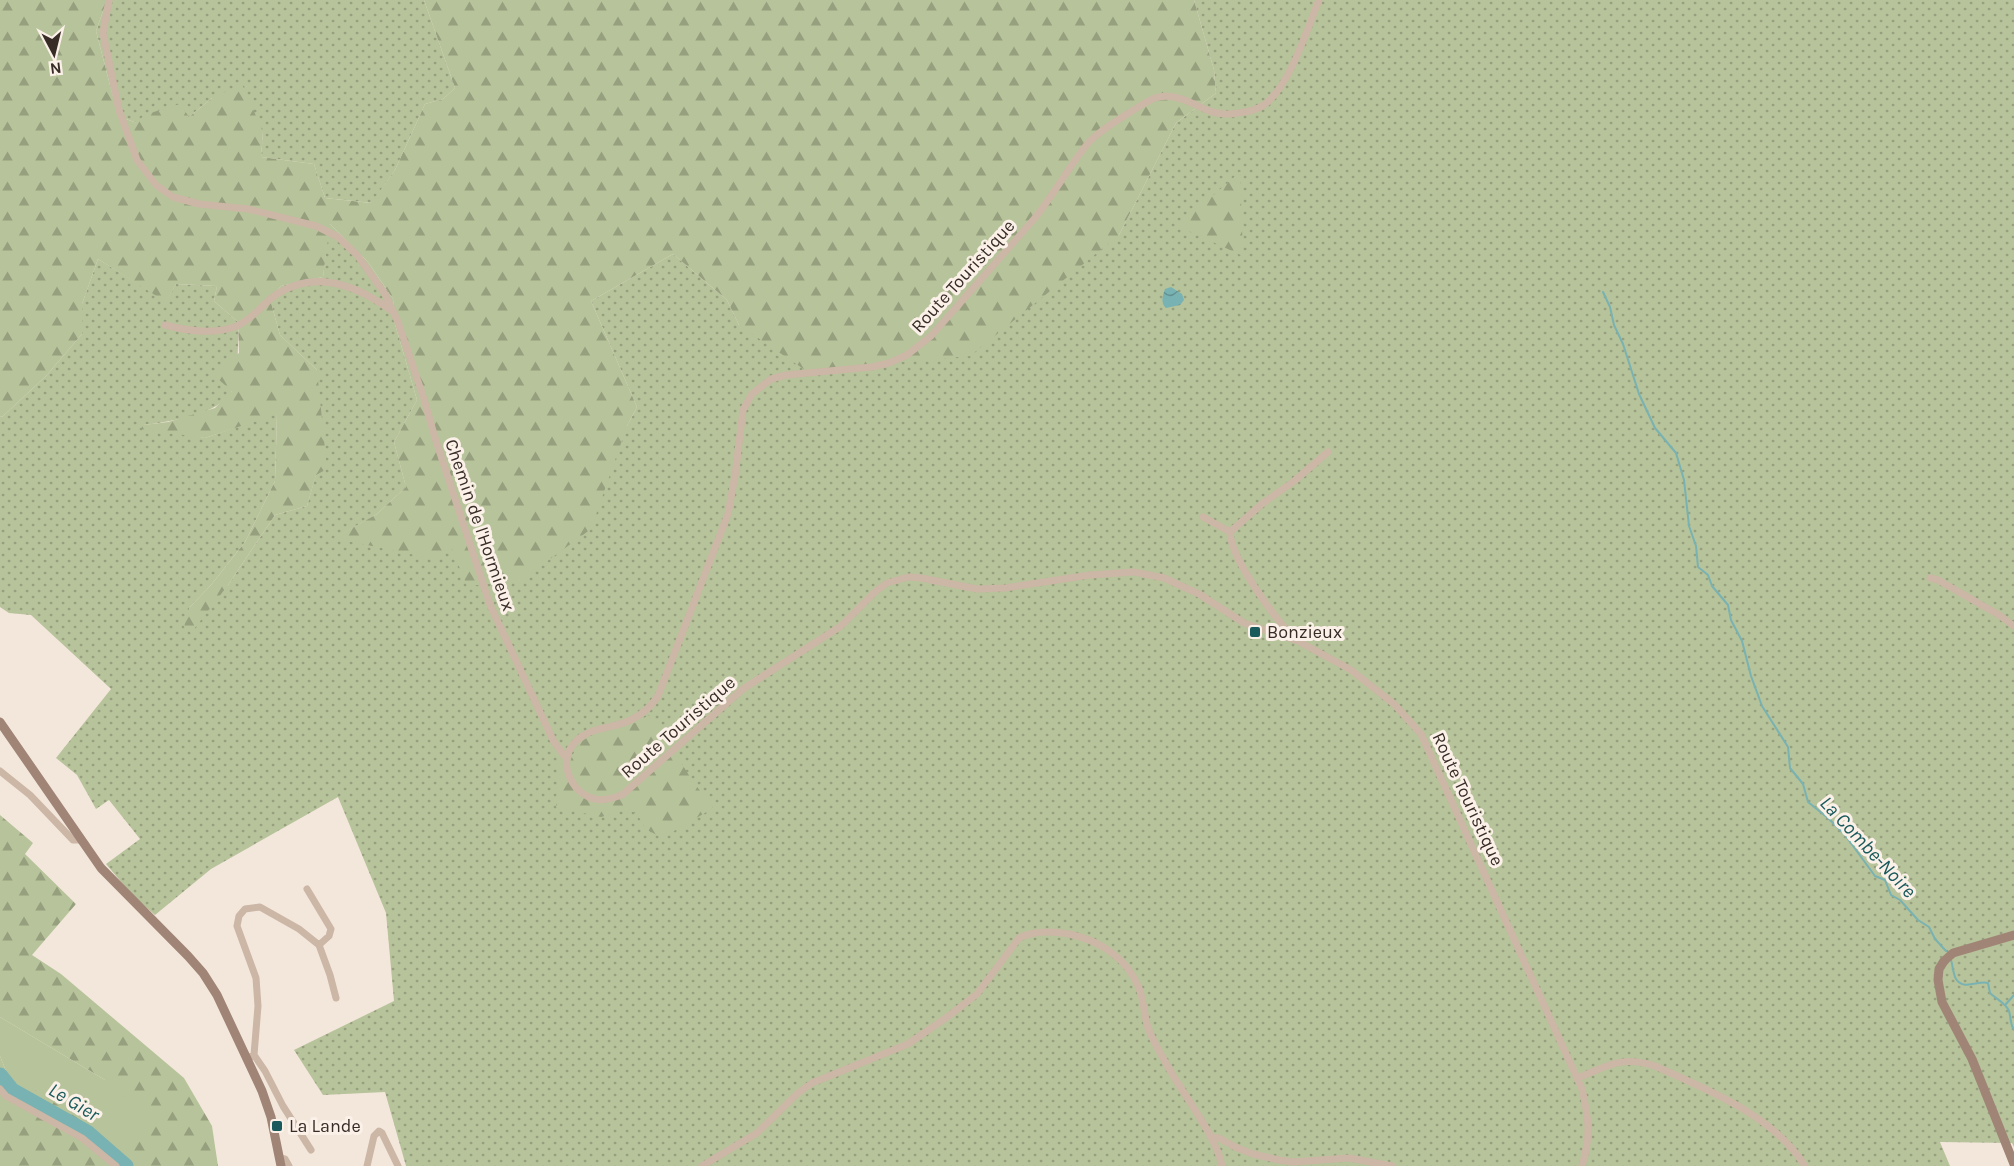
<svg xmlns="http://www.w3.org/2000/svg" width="2014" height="1166" font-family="Karla,sans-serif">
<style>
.grass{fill:url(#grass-dots)}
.forest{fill:url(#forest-firs)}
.garden{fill:#b7c39a}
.water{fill:url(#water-waves)}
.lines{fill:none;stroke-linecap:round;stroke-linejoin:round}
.stream{stroke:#78b2b2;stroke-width:2}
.river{stroke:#78b2b2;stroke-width:15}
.minor{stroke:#ccb6a6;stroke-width:7}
.secondary{stroke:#a08577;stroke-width:9}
.poi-dot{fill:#1a5a5c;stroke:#fbf1e8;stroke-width:2}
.labels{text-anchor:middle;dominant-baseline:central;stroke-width:6;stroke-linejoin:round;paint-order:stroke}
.street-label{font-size:18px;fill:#382c27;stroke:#fbf1e8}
.poi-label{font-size:18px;fill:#382c27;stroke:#fbf1e8;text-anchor:start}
.water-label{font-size:20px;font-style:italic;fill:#1a5a5c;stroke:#fbf1e8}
</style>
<defs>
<pattern id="grass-dots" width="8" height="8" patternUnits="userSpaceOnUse" patternTransform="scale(1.5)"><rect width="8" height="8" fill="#b7c39a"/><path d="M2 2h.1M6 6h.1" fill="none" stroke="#969f7e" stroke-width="1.8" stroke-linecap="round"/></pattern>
<pattern id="forest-firs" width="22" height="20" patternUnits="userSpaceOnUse" patternTransform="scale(1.5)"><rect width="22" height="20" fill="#b7c39a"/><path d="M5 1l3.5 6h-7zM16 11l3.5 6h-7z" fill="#969f7e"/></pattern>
<pattern id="water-waves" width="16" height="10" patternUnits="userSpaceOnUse" patternTransform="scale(1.5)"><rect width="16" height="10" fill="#78b2b2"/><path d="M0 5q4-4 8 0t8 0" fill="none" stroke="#639191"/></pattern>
</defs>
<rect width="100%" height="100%" fill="#f3e7db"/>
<!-- grass -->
<path class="grass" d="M107,0H424L455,88L443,99L425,104L395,170L372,203L325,198L314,164L261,157L263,132L212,98L189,117L137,123L118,116L96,31Z
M1194,0H2014V1147L2012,1143L1940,1142L1950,1166H406L385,1092L323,1095L294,1050L394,1001L386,913L338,797L211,869L155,915L133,896L106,864L140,839L109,800L96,809L77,775L56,758L111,689L31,615L9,613L0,607V416L2,417L46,376L82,334V304L98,259L166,301L176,284L217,286L214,301L238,322C238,337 239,377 232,391C219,415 168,422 143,425L205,438L277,413L275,481L245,542L211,585L189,608L228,585L275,515L307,506L316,474L317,370L280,335L270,299L281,286L323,277L329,223L368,262L393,299L395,324L417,400L394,442L406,487L377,514L335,538L627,426L637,407L591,301L673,254L727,300L739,325L1119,235L1176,123L1216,93L1214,70Z"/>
<!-- forest -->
<path class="forest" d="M0,0H107L96,31L118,116L137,123L144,115L180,104L189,117L212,98L242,84L263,132L261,157L314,164L325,198L371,203L395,170L425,104L443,99L455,88L424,0H1194L1214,70L1216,93L1176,123L1119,235L970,356L805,370L739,325L727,300L673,254L591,301L637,407L627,426L591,529L520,581L467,586L452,549L434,559L334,538L377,514L406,487L394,442L417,400L395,324L393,299L368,262L330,224L323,277L281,286L270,299L280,335L317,370L327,469L316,475L307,506L275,515L228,585L191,633L184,627L189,608L211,585L245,542L275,481L277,414L205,438L141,429L143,425L168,422L215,408L232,391L211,373L239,353L238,322L214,301L217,286L176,284L166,302L98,259L82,304V334L46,376L2,417L0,416Z
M1240,172L1243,256L1178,226Z
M649,715C672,744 688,779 713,807L710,810L662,838L646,829L637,814L628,809L601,817L556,807L559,763L569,766C579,728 602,735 632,724C637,722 643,718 649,715Z
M0,815L33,843L25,854L76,904L32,955L61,974L184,1078L212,1126L218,1166H0V1056L6,1071L105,1080L0,1017Z"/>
<!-- garden -->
<path class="garden" d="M0,1017L105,1080L153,1123L131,1153L6,1071L0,1056Z"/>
<!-- water -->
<path class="water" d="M1171,287L1182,294L1184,300L1180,305L1166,308C1160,303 1163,295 1165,289Z"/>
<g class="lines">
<!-- stream -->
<path class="stream" d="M1603,292L1610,307L1614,325L1623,344L1639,394L1655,428L1676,453L1684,480L1689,526L1696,546L1698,567L1708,575L1712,586L1728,605L1731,620L1742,641L1751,676L1762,706L1788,747L1790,768L1803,784L1808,802L1828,818L1845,835L1875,876L1885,880L1891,895L1900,900L1918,920L1929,927L1935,939L1946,951
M1951,960C1953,966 1953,974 1956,979C1964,991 1978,980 1988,983L1990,993C1996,999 2006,1003 2009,1011C2011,1018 2010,1024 2014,1030
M2006,1004L2014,995"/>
<!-- river -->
<path class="river" d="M0,1075L12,1090L87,1132L126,1166"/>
<!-- minor -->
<path class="minor" d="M109,0L103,33L119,110L137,160L156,185L173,197L199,204L248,209L316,226L338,237L357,255L385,294L398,322L424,399L435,438L490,605L554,742L566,758
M1319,0C1307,29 1290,86 1264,105C1256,110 1248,112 1238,113C1228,115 1217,114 1207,110C1191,103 1173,92 1155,98C1145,102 1136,109 1127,114C1115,122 1101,130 1090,141C1069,165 1055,194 1034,219L931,336L907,355L889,363L872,367L786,375L771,379L752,394L743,410L735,476L728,514L658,696C651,707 643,714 631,720C610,730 583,726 570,749C560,768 574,795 595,799C605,801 613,798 622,795L743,689L841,626L876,591L887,583L908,577L921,578L977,589L1005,588L1090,575L1134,572L1164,578L1199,594L1244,623L1298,641L1351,670L1394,704L1421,734L1582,1089C1589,1119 1591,1136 1582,1166
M165,325C187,331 214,335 237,326C253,319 262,304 277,294C316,269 358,286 392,311
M1203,517L1230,532
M1930,578L1938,580L1999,615L2014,626
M1290,638L1289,633C1271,612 1231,559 1230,532L1263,503L1293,482L1328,452
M0,771L30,795L73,840H80
M307,889L331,929L329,936L319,945
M254,1055L258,1006L256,978L237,926L239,916L245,909L260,907L299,929L319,945L330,975L336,998
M250,1057L254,1055L265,1071L283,1106L311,1150
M1578,1078C1608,1066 1621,1055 1655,1066C1708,1090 1773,1115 1805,1166
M0,1089L6,1096L82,1138L116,1166
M1210,1137L1219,1138L1235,1147L1253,1154L1279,1160L1293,1162L1349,1158L1392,1166
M279,1158L285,1159L289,1166
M367,1166L374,1136L379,1131L382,1133L398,1166
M702,1166L757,1133L798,1093L812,1083L908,1044L950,1015L977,994L1019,938C1035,930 1052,931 1069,934C1099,940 1127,958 1139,988C1144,1001 1144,1015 1148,1028C1153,1041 1160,1053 1167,1065C1182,1093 1217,1137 1222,1166"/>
<!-- secondary -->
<path class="secondary" d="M0,722L101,868L188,956L203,973L217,995L262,1091L271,1117L281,1166
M2014,935L1953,953L1944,961L1939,969L1938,980L1942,1002L1972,1059L2014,1164"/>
</g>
<!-- markers -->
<g class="poi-dot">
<rect x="1249" y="626" width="12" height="12" rx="3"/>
<rect x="271" y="1120" width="12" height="12" rx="3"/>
</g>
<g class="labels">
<!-- street labels -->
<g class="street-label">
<text transform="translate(963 276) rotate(-48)">Route Touristique</text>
<text transform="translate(480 525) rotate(71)">Chemin de l'Hormieux</text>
<text transform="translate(678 727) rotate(-41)">Route Touristique</text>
<text transform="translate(1468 799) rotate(65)">Route Touristique</text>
</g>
<!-- poi labels -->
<g class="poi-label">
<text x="1267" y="632">Bonzieux</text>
<text x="289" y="1126">La Lande</text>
</g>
<!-- water labels -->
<g class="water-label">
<text transform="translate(1868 847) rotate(47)">La Combe-Noire</text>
<text transform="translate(74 1102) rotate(31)">Le Gier</text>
</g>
</g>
<!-- north arrow -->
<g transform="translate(54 54) rotate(173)" stroke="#fbf1e8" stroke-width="4.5" paint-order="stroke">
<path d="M0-4.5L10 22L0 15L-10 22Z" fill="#382c27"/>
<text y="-9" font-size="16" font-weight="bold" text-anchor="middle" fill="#382c27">N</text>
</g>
</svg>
